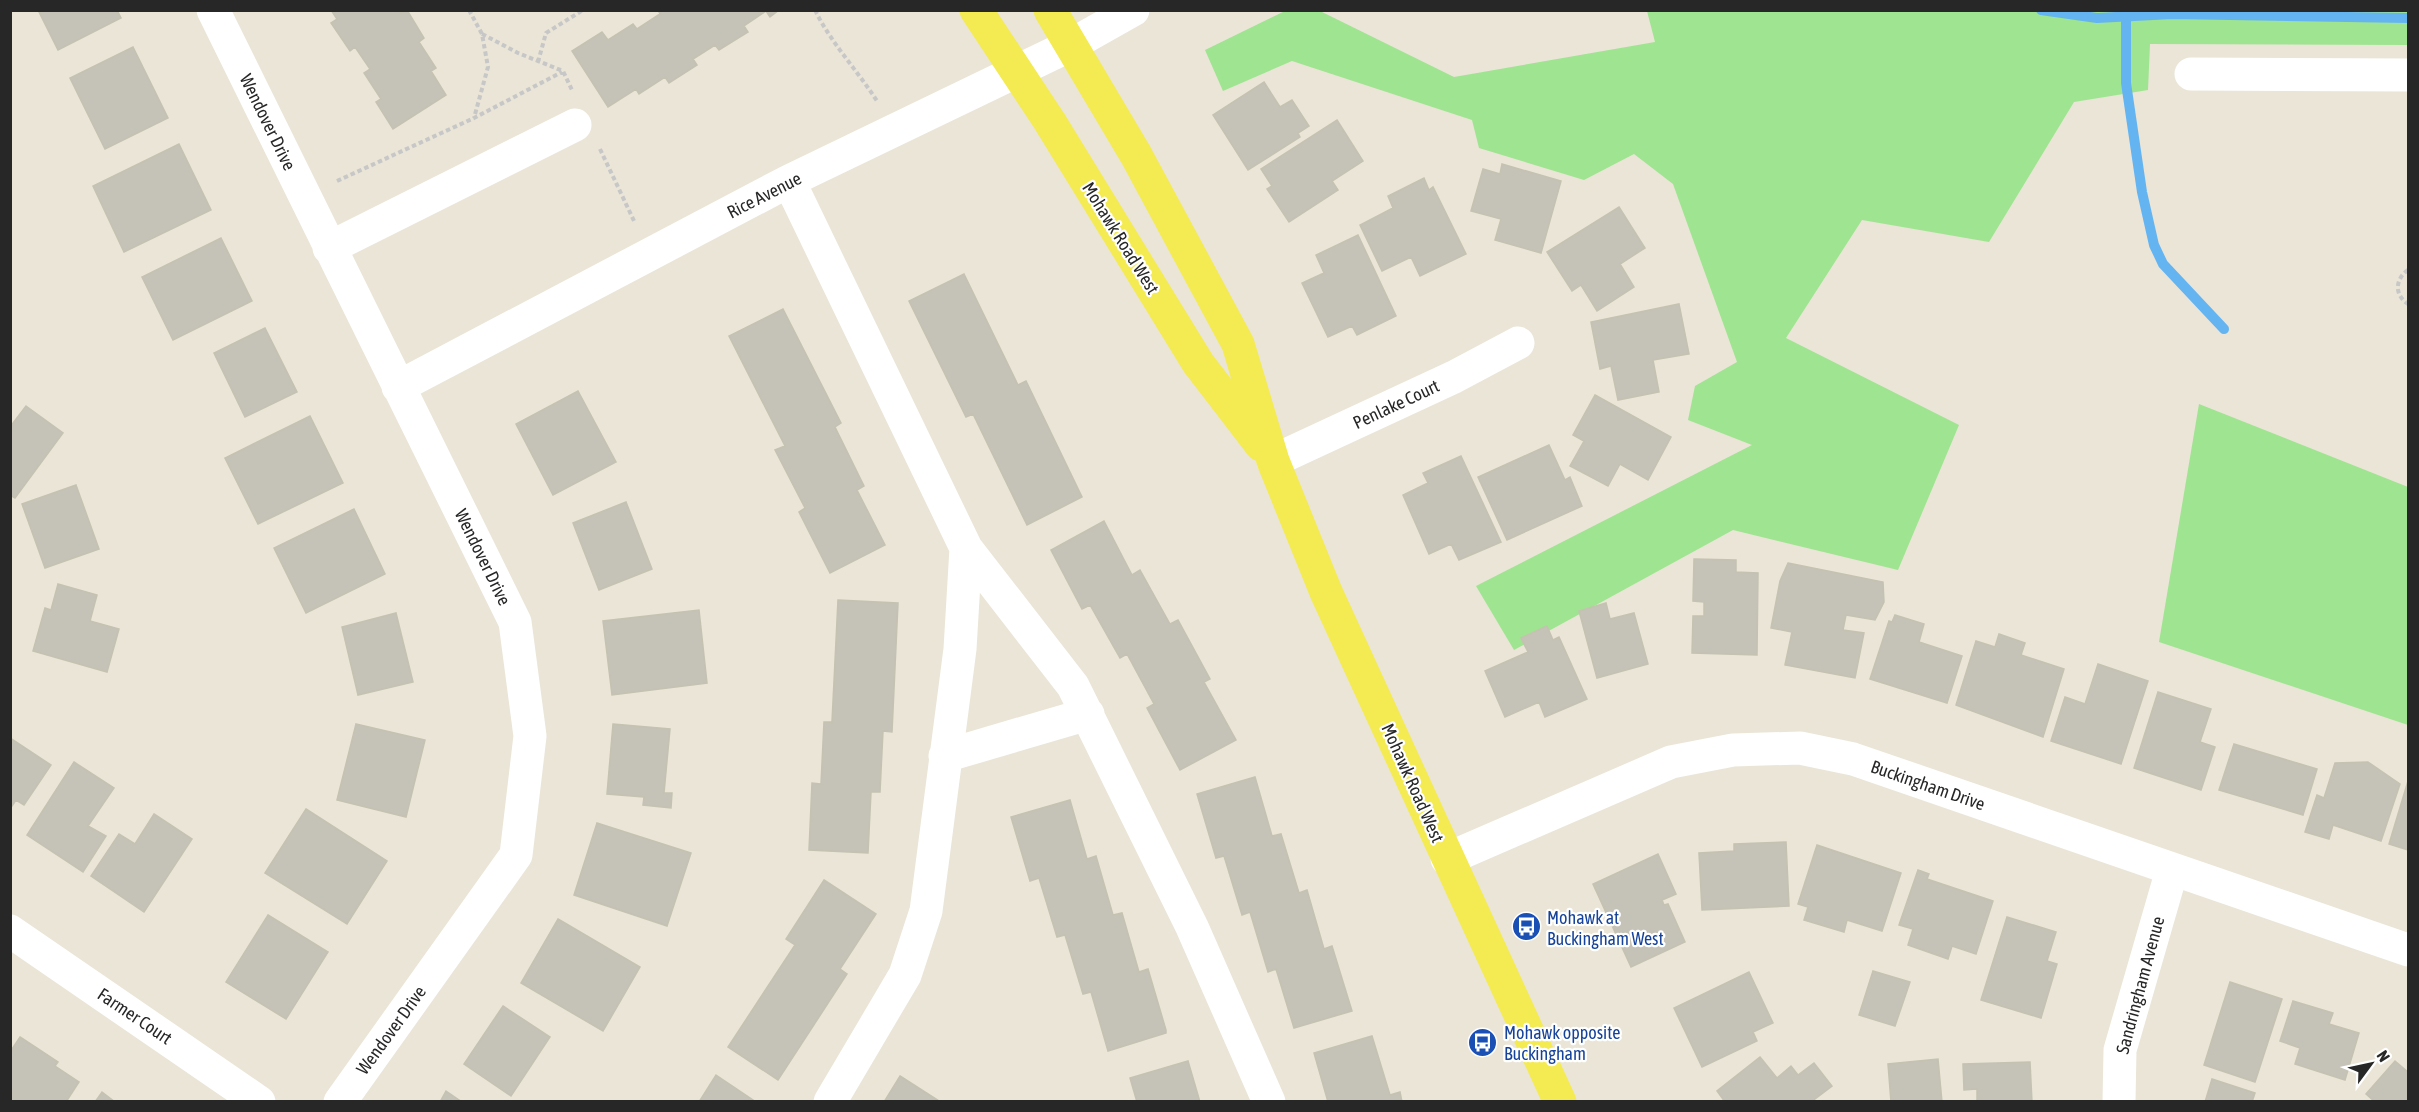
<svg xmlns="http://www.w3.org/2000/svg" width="2419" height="1112" font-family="'Asap Condensed',sans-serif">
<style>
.green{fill:#9fe491}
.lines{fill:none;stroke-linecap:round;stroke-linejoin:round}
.stream{stroke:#65b4f2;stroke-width:10}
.building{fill:#c5c2b7;stroke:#c5c2b1;stroke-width:1.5}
.path{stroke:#c7c7c7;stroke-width:4;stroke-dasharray:4.5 3;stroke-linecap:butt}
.minor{stroke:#fff;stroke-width:33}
.major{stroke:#f4ea52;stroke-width:33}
.labels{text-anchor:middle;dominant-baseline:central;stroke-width:4.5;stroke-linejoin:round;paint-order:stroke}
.street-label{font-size:18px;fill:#272727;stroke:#fff}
.transit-label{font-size:18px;fill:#164399;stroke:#fff;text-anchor:start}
</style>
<rect width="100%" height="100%" fill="#eae5d7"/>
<!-- green -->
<path class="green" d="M1287,10L1320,11L1454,77L1655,42L1647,11H2408V45L2150,44L2148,90L2074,102L1989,242L1862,220L1786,338L1959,425L1898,570L1733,530L1514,650L1476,586L1752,445L1688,420L1695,386L1737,362L1673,184L1634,154L1584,180L1479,148L1472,120L1292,61L1223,91L1205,50Z
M2199,404L2408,487V725L2159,642Z"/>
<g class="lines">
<!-- stream -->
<path class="stream" d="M2041,10L2097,18L2172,14L2408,18
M2126,16V83L2142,192L2154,245L2163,264L2224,329"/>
</g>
<!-- building -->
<path class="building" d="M38,10H117L121,18L58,50Z
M331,10H398L400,13L407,10L424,38L419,42L436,68L431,71L446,95L393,129L376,102L381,99L364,73L370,69L355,47L350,51L331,23L337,19Z
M658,10H779L770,17L766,11L744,26L748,32L719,50L715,45L693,59L697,65L669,83L665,77L639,94L636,89L608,107L572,51L602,32L608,40L633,24L637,29L660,14Z
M133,47L168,118L105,149L70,78Z
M1264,82L1280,107L1292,100L1309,126L1298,133L1300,137L1248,170L1213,115Z
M1337,120L1363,161L1332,181L1338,190L1289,222L1267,189L1272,186L1261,169Z
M179,144L211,210L124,252L93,186Z
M1502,164L1561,181L1541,253L1495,240L1501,219L1471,211L1483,169L1500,174Z
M1424,178L1429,190L1433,187L1466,254L1420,276L1411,257L1382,271L1360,225L1393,208L1388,196Z
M1619,207L1645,248L1620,264L1634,287L1597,311L1581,285L1572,291L1547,252Z
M1358,235L1396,316L1357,335L1352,326L1328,337L1302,283L1324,273L1316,255Z
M221,238L252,301L173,340L142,277Z
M964,274L1018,385L1026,381L1082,497L1027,525L973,414L966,417L909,301Z
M1679,304L1689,354L1653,360L1659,392L1618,400L1611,366L1600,369L1591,322Z
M783,309L841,423L835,427L864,486L857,490L885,545L830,573L799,512L805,508L775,450L785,446L729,336Z
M265,328L297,392L245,417L214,353Z
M578,391L616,462L553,495L516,424Z
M1595,395L1671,437L1648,480L1620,464L1608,486L1570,466L1584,441L1573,435Z
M26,406L63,433L15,498L10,495V427Z
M310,416L343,483L258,524L225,458Z
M1549,445L1565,480L1570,477L1582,506L1507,540L1478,477Z
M1461,456L1501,542L1459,560L1451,544L1429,554L1403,495L1428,483L1423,473Z
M76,485L99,549L45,568L22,504Z
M626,502L652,569L599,590L573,523Z
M354,509L385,574L306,613L274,548Z
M1104,521L1132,575L1140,570L1170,624L1178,620L1210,679L1204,682L1236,740L1180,770L1147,708L1154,704L1127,654L1120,658L1090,605L1082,609L1051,550Z
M1694,559L1736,560V572L1758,573L1757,655L1692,653L1693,616H1704V602L1693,601Z
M1788,563L1883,582L1884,602L1875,620L1846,615L1843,630L1864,633L1855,678L1785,665L1792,632L1771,628L1780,581Z
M58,584L97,595L90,621L119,629L107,672L33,651L45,608L51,610Z
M838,600L898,603L892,732L883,731L880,792H871L868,853L809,850L812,783L821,784L824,722H832Z
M1606,603L1610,619L1634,613L1648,664L1597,678L1579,611Z
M699,610L707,683L612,695L603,621Z
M396,613L413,682L358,695L342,627Z
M1895,615L1924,624L1919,642L1962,656L1947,703L1870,679L1889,621L1892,622Z
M1547,626L1553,640L1559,637L1587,699L1545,717L1539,702L1505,717L1485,671L1528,652L1521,638Z
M1999,634L2025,643L2021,655L2064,669L2043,737L1956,705L1976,641L1995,647Z
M2098,664L2148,681L2121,764L2051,741L2065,697L2085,704Z
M2158,692L2211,709L2200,742L2215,747L2201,790L2134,768Z
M356,724L425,740L406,817L337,800Z
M613,724L670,729L664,793H672L671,808L643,805L644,797L607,794Z
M10,738L51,765L24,805L16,800L10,809Z
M2234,744L2317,769L2303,815L2219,790Z
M74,762L114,788L88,826L106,836L83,872L27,835Z
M2368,762L2400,784L2381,841L2333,825L2329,839L2305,832L2317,795L2324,798L2335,763Z
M1255,777L1272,836L1281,834L1299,893L1307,890L1324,949L1332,946L1352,1011L1294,1028L1276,969L1268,972L1250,912L1242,915L1224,856L1216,858L1197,794Z
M2408,781V850L2389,844Z
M1070,800L1087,859L1096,856L1113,915L1122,913L1139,972L1148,969L1166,1030V1033L1108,1051L1091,992L1083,994L1065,935L1057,937L1039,878L1030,881L1011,817Z
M306,809L387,861L347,924L265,873Z
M154,814L192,839L144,912L91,876L119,834L135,844Z
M597,823L691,853L667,926L574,895Z
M1786,842L1789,906L1702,910L1699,853L1734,851V844Z
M1817,845L1901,873L1882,931L1847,920L1844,932L1804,920L1808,907L1798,904Z
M1658,854L1676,894L1662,900L1664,905L1668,904L1685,942L1631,967L1593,884Z
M1918,870L1929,874L1927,879L1993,901L1976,954L1952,946L1948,959L1908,945L1913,929L1899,925Z
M824,880L876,914L840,969L847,974L778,1080L728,1047L795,945L786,939Z
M268,915L328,952L286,1019L226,982Z
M2007,917L2056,932L2047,961L2057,964L2041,1018L1981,1000Z
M558,919L640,967L603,1031L521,983Z
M1873,971L1910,982L1895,1026L1859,1015Z
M1749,972L1773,1023L1753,1032L1757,1041L1702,1067L1674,1008Z
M2230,982L2282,999L2255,1082L2204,1065Z
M2293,1001L2333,1013L2329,1024L2359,1033L2345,1080L2295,1064L2300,1048L2280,1041Z
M503,1006L550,1037L511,1096L464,1064Z
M1372,1036L1390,1095L1400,1092L1402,1102H1328L1314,1053Z
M20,1037L58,1062L55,1066L79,1082L66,1102H10V1052Z
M1760,1057L1777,1078L1791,1066L1798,1075L1814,1063L1832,1086L1811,1102H1725L1717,1091Z
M1938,1059L1942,1102H1891L1888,1064Z
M1188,1061L1200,1102H1137L1130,1078Z
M2395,1061L2408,1072V1102H2375L2366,1094Z
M2030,1062L2032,1102H1977V1089L1964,1090L1963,1064Z
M716,1075L756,1102H699Z
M900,1076L939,1101V1102H884Z
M2212,1079L2255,1093L2252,1102H2205Z
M446,1091L462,1102H440Z
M102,1092L115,1102H95Z"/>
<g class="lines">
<!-- path -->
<path class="path" d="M469,10L482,34L488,67L474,118
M815,10C831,43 857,70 877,101
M482,34L518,53L563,71L572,90
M538,62L546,33L583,10
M600,149L635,223
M337,181L474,118L562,72
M2408,270C2395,279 2394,295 2408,304"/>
<!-- minor -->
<path class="minor" d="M213,10L515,622L530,736L516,855L340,1102
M2191,74L2408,75
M789,181L966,548L960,649L926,911L905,975L830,1102
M329,248L575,125
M398,387L789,181L1071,45L1133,10
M1273,461L1454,377L1518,343
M966,548L1073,686L1192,927L1269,1102
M945,756L1088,714
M1447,859L1671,762L1733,750L1800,748L1853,759L2408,950
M10,931L259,1102
M2119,1102L2120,1050L2172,870"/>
<!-- major -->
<path class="major" d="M976,10L1050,122L1198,363L1261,445
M1050,10L1136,155L1238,344L1273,461L1326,592L1560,1102"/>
</g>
<!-- icons -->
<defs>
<symbol id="bus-disc" viewBox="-11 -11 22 22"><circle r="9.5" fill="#1a4fb4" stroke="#fff"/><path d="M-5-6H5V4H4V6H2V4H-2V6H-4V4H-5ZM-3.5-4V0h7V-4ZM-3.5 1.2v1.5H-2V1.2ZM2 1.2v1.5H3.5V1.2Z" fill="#fff"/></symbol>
</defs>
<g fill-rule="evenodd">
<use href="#bus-disc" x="1510" y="910" width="33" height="33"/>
<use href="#bus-disc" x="1466" y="1026" width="33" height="33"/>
</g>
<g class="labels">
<!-- street labels -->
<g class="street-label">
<text transform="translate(268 122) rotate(64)">Wendover Drive</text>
<text transform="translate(764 195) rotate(-27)">Rice Avenue</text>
<text transform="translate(1121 238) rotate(58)">Mohawk Road West</text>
<text transform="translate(1396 404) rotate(-25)">Penlake Court</text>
<text transform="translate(483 557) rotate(64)">Wendover Drive</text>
<text transform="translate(1413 783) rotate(66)">Mohawk Road West</text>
<text transform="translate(1928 785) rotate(19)">Buckingham Drive</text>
<text transform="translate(2140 985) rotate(-75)">Sandringham Avenue</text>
<text transform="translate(135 1016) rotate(34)">Farmer Court</text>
<text transform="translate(391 1030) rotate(-54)">Wendover Drive</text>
</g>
<!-- transit labels -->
<g class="transit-label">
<text x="1547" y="917">Mohawk at<tspan x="1547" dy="21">Buckingham West</tspan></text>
<text x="1504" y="1032">Mohawk opposite<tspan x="1504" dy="21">Buckingham</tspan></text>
</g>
</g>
<!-- border -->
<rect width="2419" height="1112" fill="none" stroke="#272727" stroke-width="24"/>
<!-- north arrow -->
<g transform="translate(2371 1064) rotate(57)" stroke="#ffffff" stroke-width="4.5" paint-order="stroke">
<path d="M0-4.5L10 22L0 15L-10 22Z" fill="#272727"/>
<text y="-9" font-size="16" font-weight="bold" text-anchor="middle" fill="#272727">N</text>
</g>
</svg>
